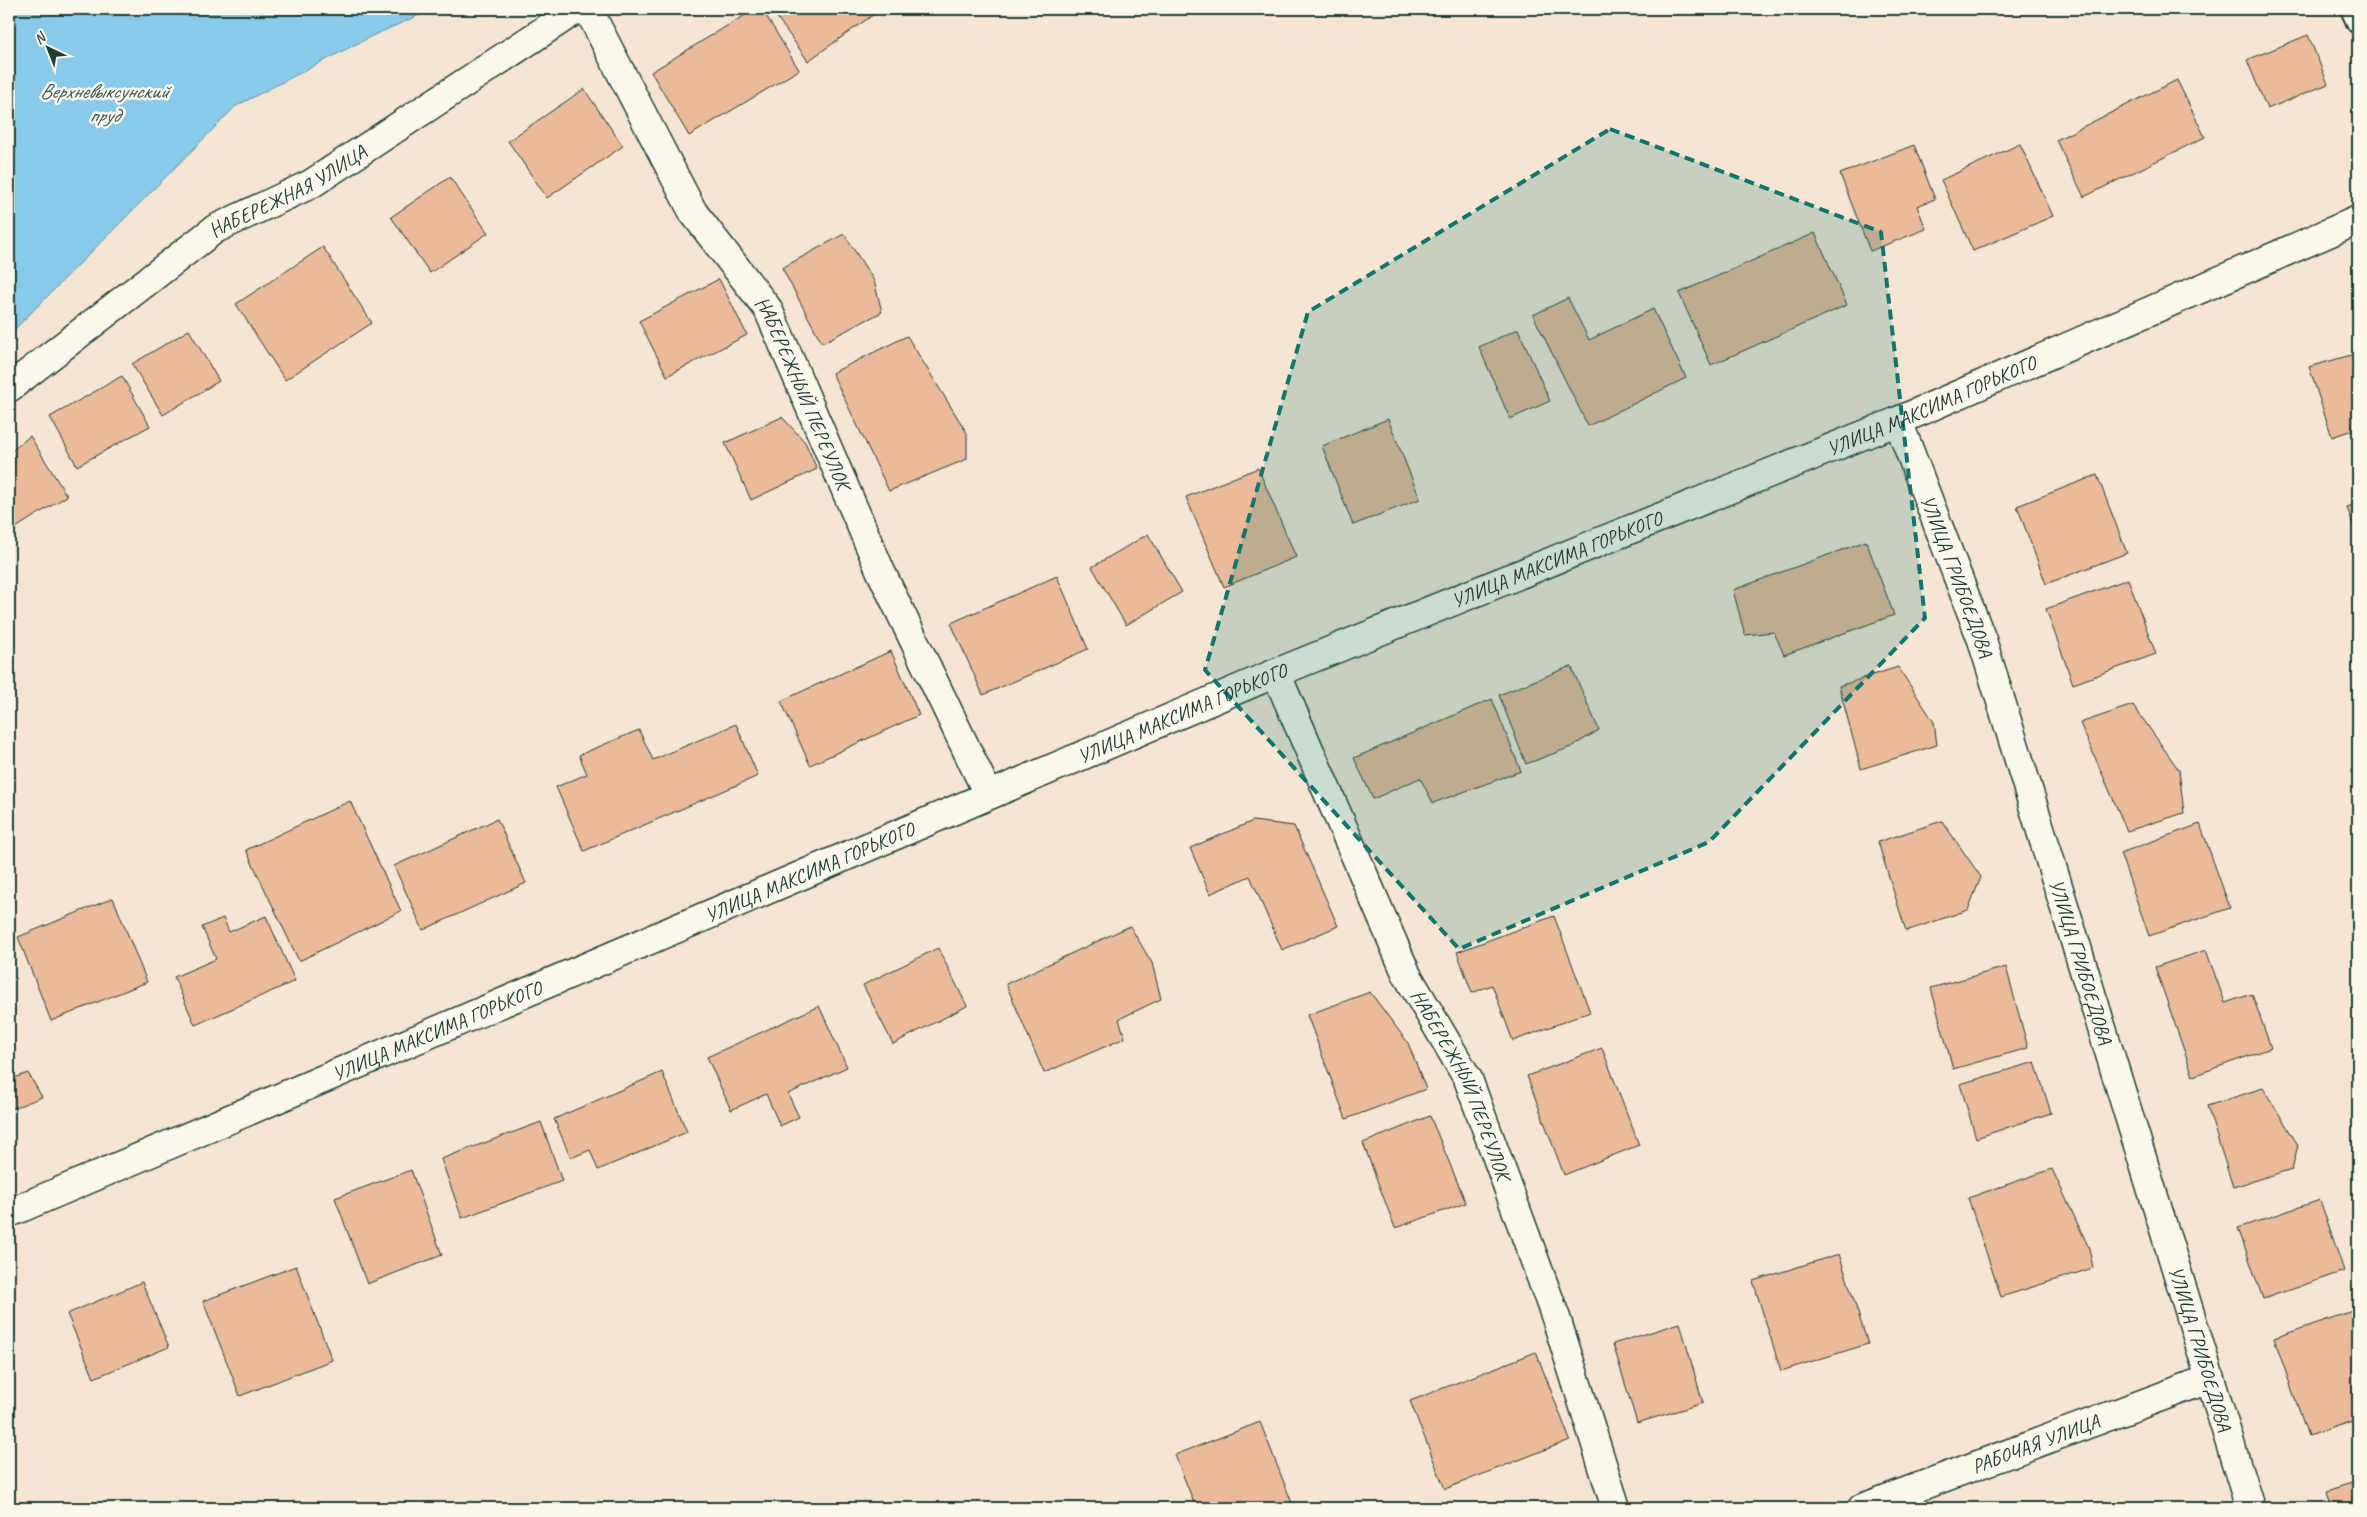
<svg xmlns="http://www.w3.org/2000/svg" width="2367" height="1517" font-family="Caveat,sans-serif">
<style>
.water{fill:#89caea;stroke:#5f92a1}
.building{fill:#eaba9a;stroke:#1f3d34}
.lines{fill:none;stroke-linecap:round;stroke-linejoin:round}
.lane-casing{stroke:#1f3d34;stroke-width:26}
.street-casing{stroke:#1f3d34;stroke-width:31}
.lane{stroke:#fbf7ec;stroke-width:22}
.street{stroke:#fbf7ec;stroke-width:28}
.marked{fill:#0f766e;fill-opacity:0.2;stroke:#0f766e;stroke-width:4;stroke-dasharray:10 6;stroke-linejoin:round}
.labels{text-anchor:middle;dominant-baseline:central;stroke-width:5;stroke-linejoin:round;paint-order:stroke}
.street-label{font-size:20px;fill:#1f3d34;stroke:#fbf7ec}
.water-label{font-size:21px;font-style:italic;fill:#345958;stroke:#fbf7ec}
</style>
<rect width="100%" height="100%" fill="#f6e5d3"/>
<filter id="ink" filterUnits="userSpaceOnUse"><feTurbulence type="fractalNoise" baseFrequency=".02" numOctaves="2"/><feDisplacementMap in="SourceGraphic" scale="10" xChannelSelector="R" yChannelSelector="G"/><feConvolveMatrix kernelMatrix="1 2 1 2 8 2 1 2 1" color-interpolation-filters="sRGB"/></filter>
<g filter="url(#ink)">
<!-- water -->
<path class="water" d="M9,9H433L372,36L236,106L9,335Z"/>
<!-- building -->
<path class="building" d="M755,9H762L799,70L689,136L651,72Z
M771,9H879L880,10L808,61Z
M2308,35L2328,84L2267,109L2247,60Z
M2177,80L2205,137L2084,197L2056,140Z
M584,89L623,146L547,198L508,141Z
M2020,144L2053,216L1973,251L1941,180Z
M1914,145L1935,199L1917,206L1926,229L1870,251L1840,174Z
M450,177L488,233L430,273L391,217Z
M1815,233L1847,305L1711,365L1679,293Z
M844,234L874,281L882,312L822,343L782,268Z
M323,247L372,323L285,380L236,304Z
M719,279L747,335L667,376L639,321Z
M1568,298L1589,340L1653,309L1686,378L1588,426L1533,315Z
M1518,329L1550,401L1510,419L1479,347Z
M189,330L219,381L163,415L132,364Z
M907,336L967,433V459L889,491L832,373Z
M2358,353V428L2332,437L2309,367Z
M122,376L150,426L77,466L50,417Z
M782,417L805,442L817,469L751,500L725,443Z
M1388,419L1420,499L1353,525L1322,446Z
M30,436L67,496L9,532V453Z
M1258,468L1296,557L1224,587L1186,497Z
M2097,475L2127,553L2046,584L2017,506Z
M2358,503V540L2347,507Z
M1148,534L1182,592L1126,625L1092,567Z
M1866,541L1894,615L1784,655L1774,632L1745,635L1733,590Z
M1057,576L1088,649L983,695L951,623Z
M2128,579L2156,654L2073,684L2046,609Z
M891,651L919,715L810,765L781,701Z
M1571,666L1599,730L1571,747L1526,764L1499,695Z
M1898,667L1934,722L1937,745L1861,769L1839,686Z
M1492,699L1521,771L1433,803L1420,778L1373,799L1354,758Z
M2133,705L2179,770L2184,813L2127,831L2080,723Z
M736,724L758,776L584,851L556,787L587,774L579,755L639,730L653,760Z
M350,801L401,911L299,961L246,850Z
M497,819L526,883L423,930L394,866Z
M1253,821L1294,826L1338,926L1282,950L1250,876L1210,894L1190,848Z
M1942,821L1981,877L1968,910L1906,931L1878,842Z
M2200,824L2230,908L2149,936L2120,853Z
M113,898L147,982L51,1021L18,937Z
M266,916L295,981L195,1025L174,977L216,959L202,927L223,918L229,932Z
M1554,916L1590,1012L1513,1041L1492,985L1472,993L1457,952Z
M1130,926L1152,963L1161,999L1119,1019L1125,1038L1044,1073L1006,984Z
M938,948L967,1006L893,1044L863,985Z
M2206,950L2225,1003L2252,994L2271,1048L2193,1076L2155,967Z
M2006,967L2028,1048L1953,1069L1931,988Z
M1370,992L1408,1043L1426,1089L1346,1119L1307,1015Z
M819,1006L847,1067L788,1094L799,1117L780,1126L766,1094L731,1110L707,1057Z
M1602,1048L1639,1145L1564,1175L1527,1076Z
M2035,1062L2051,1113L1976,1138L1960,1084Z
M662,1072L687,1132L598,1170L590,1150L571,1158L554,1119Z
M28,1073L42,1097L9,1110V1080Z
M2263,1088L2298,1145L2292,1169L2233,1187L2207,1106Z
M1430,1116L1466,1203L1395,1228L1363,1143Z
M541,1122L562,1181L462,1218L441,1159Z
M2052,1169L2089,1248L2093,1268L2001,1297L1968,1198Z
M411,1170L442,1255L367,1284L335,1198Z
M2320,1200L2344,1271L2263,1299L2238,1228Z
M1839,1254L1868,1344L1781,1371L1753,1281Z
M296,1266L332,1360L240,1396L203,1301Z
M142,1282L169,1347L94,1378L67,1314Z
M2358,1309V1419L2308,1436L2274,1338Z
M1680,1323L1703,1403L1637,1423L1613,1344Z
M1536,1352L1570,1440L1445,1489L1410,1401Z
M1260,1422L1294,1508H1196L1175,1455Z
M2358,1482V1508H2331L2326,1492Z"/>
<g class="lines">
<defs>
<path id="lane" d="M2352,9L2358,22"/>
<g id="street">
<path id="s1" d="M588,9L693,212L768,309L881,572L988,794"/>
<path id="s2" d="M9,388L215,229L311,184L577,9"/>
<path id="s3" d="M1898,421L1982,640L2250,1508"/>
<path id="s4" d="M1276,673L1407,975L1468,1079L1556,1318L1616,1508"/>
<path id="s5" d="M9,1213L1276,673L1898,421L2358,220"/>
<path id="s6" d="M1862,1508L2209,1379"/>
</g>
</defs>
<!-- lane casing -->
<use href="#lane" class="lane-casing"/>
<!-- street casing -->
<use href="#street" class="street-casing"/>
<!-- lane -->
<use href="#lane" class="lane"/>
<!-- street -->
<use href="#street" class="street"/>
</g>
</g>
<!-- marked area -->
<path class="marked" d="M1610,129L1881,232L1925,618L1709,842L1459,949L1205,670L1308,312Z"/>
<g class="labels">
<!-- street labels -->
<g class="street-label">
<text stroke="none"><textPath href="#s2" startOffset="342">НАБЕРЕЖНАЯ УЛИЦА</textPath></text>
<text stroke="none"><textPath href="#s1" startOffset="442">НАБЕРЕЖНЫЙ ПЕРЕУЛОК</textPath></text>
<text stroke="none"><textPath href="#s5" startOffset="2085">УЛИЦА МАКСИМА ГОРЬКОГО</textPath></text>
<text stroke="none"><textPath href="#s5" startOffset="1680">УЛИЦА МАКСИМА ГОРЬКОГО</textPath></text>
<text stroke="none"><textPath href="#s3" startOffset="166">УЛИЦА ГРИБОЕДОВА</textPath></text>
<text stroke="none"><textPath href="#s5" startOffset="1275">УЛИЦА МАКСИМА ГОРЬКОГО</textPath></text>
<text stroke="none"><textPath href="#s5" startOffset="870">УЛИЦА МАКСИМА ГОРЬКОГО</textPath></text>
<text stroke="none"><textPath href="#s3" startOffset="571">УЛИЦА ГРИБОЕДОВА</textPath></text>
<text stroke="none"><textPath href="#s5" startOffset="465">УЛИЦА МАКСИМА ГОРЬКОГО</textPath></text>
<text stroke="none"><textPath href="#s4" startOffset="452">НАБЕРЕЖНЫЙ ПЕРЕУЛОК</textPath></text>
<text stroke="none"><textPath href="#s3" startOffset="976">УЛИЦА ГРИБОЕДОВА</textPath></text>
<text stroke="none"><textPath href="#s6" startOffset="185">РАБОЧАЯ УЛИЦА</textPath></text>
</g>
<!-- water labels -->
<g class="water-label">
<text x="104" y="91">Верхневыксунский<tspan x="104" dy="24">пруд</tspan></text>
</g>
</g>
<!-- margin -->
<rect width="2367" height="1517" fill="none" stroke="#fbf7ec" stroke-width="30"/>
<rect x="15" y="15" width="2337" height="1487" fill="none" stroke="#1f3d34" stroke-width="2" filter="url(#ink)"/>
<!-- north arrow -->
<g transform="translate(48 48) rotate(317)" stroke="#fbf7ec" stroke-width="4" paint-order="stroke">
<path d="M0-4L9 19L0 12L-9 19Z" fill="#1f3d34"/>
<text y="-8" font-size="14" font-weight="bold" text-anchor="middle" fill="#1f3d34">N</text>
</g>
</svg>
